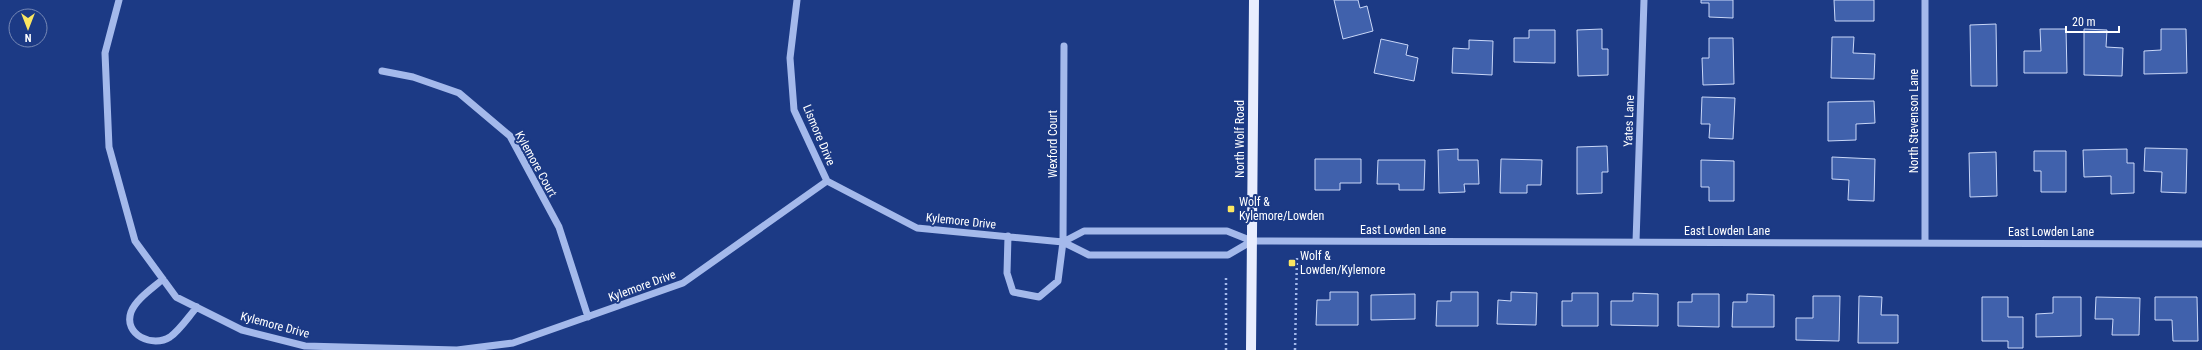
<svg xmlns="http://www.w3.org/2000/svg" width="2202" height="350" font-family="'Roboto Condensed',sans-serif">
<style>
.building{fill:#4061ac;stroke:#c9d7f8}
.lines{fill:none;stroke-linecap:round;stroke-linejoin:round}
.path{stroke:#a4b9eb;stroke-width:2.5;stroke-dasharray:2 3;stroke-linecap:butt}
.minor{stroke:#a4b9eb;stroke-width:7}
.major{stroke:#e8edfe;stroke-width:10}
.poi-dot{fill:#fbe661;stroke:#1c3a85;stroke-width:1.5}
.labels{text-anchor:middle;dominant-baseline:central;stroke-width:4;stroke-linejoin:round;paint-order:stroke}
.street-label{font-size:12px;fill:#fff;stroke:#1c3a85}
.poi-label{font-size:12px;fill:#fff;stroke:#1c3a85;text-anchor:start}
</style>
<rect width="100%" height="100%" fill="#1c3a85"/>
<!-- building -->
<path class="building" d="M1334,0H1358L1360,8L1367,6L1373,31L1343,39Z
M1701,0H1733V18L1709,17V3H1701Z
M1834,0H1874V21H1835Z
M1996,24L1997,86H1971L1970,25Z
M1602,29V49H1608V75L1578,76L1577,30Z
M2040,29H2066L2067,73H2024V51H2041Z
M2084,29L2107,30L2106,47L2123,48L2122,76L2084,75Z
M2161,29H2186L2187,73L2144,74V51L2161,50Z
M1529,30H1555V63L1514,62V38H1529Z
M1832,37H1854L1853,53L1875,54L1874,79L1831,78Z
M1709,38H1733L1734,84L1703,85L1702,58H1709Z
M1381,39L1408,45L1406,55L1418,58L1414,81L1374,73Z
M1469,40L1493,41L1492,75L1452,73L1453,48L1469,49Z
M1702,97L1735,98L1733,139L1709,138L1710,124H1701Z
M1874,101L1875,123L1856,124V140L1828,141V102Z
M1607,146L1608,172H1602V193L1577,194V147Z
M2145,148L2187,149L2186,193L2161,192L2162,172L2144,171Z
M1458,149V160H1478L1479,184H1464L1465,192L1439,193L1438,150Z
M2127,149V163H2134V193L2111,194V176L2084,177L2083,150Z
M2034,151H2066V192H2041V171H2034Z
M1996,152L1997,196L1970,197L1969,153Z
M1832,157L1875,159L1874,201L1848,200L1849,180L1832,179Z
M1315,159H1361V183H1340V190H1315Z
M1501,159L1542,160L1541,185H1527V193H1500Z
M1378,160H1425L1424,190H1399V184H1377Z
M1701,160L1734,161V201H1709V187H1701Z
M1330,292H1358V325H1316L1317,300H1330Z
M1451,292H1478V326H1436L1437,301H1451Z
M1511,292L1537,293L1536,325L1497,324L1498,300L1511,301Z
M1572,293H1598V326H1562V301H1572Z
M1633,293L1658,294V326L1611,325V301H1633Z
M1415,294V319L1371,320V295Z
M1692,294H1719V327L1678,326V302H1692Z
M1747,294L1774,295V327H1732L1733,302H1747Z
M1813,296H1840L1839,341L1796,340V318H1813Z
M1859,296L1882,297L1881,315H1898V343H1858Z
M1982,297H2008V317H2023V348H2008V341H1982Z
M2053,297H2081V336L2036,337V314L2053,313Z
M2096,297L2140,298L2139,335H2112L2113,319H2095Z
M2155,297H2197L2198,341H2173L2172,320H2155Z"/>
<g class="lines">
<!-- path -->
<path class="path" d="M1226,350V276
M1295,350L1297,256"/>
<!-- minor -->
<path class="minor" d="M119,0L105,53L109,147L135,241L176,297L242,330L305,346L457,350L513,343L683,283L827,181L917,228L1063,242L1089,255H1228L1252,241
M797,0L790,58L794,110L827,181
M1925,0V242
M382,71L413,77L459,93L510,136L559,227L588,317
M1008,236L1007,273L1013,292L1039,297L1058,281L1063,242L1064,46
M1063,242L1084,231H1227L1252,241L2202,244
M1636,242L1644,0
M163,279C153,288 136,299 131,312C123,335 153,348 170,337C180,330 189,316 197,307"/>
<!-- major -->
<path class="major" d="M1251,350L1254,0"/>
</g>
<!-- markers -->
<g class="poi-dot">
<rect x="1227" y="205" width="8" height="8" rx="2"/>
<rect x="1288" y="259" width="8" height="8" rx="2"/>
</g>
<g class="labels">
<!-- street labels -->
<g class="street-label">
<text transform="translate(1629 121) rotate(-88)">Yates Lane</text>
<text transform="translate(1914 121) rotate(-90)">North Stevenson Lane</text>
<text transform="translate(819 135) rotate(67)">Lismore Drive</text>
<text transform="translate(1240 139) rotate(-90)">North Wolf Road</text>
<text transform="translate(1053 144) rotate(-90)">Wexford Court</text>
<text transform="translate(536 164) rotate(61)">Kylemore Court</text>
<text transform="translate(961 221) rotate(6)">Kylemore Drive</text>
<text x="1403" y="230">East Lowden Lane</text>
<text x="1727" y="231">East Lowden Lane</text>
<text x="2051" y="232">East Lowden Lane</text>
<text transform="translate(642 286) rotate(-20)">Kylemore Drive</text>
<text transform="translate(275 325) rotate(15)">Kylemore Drive</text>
</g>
<!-- poi labels -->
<g class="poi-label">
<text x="1239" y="202">Wolf &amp;<tspan x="1239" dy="14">Kylemore/Lowden</tspan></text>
<text x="1300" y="256">Wolf &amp;<tspan x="1300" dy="14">Lowden/Kylemore</tspan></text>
</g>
</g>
<!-- north arrow -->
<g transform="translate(28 28) rotate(180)"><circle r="19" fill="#1c3a85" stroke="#7789b6"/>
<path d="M0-3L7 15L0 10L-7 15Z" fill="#fbe661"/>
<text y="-6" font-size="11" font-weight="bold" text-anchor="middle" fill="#ffffff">N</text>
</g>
<!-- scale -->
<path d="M2066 26v6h53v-6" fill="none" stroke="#ffffff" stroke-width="2"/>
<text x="2072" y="26" font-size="12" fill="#ffffff" stroke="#1c3a85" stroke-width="3" paint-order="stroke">20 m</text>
</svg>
